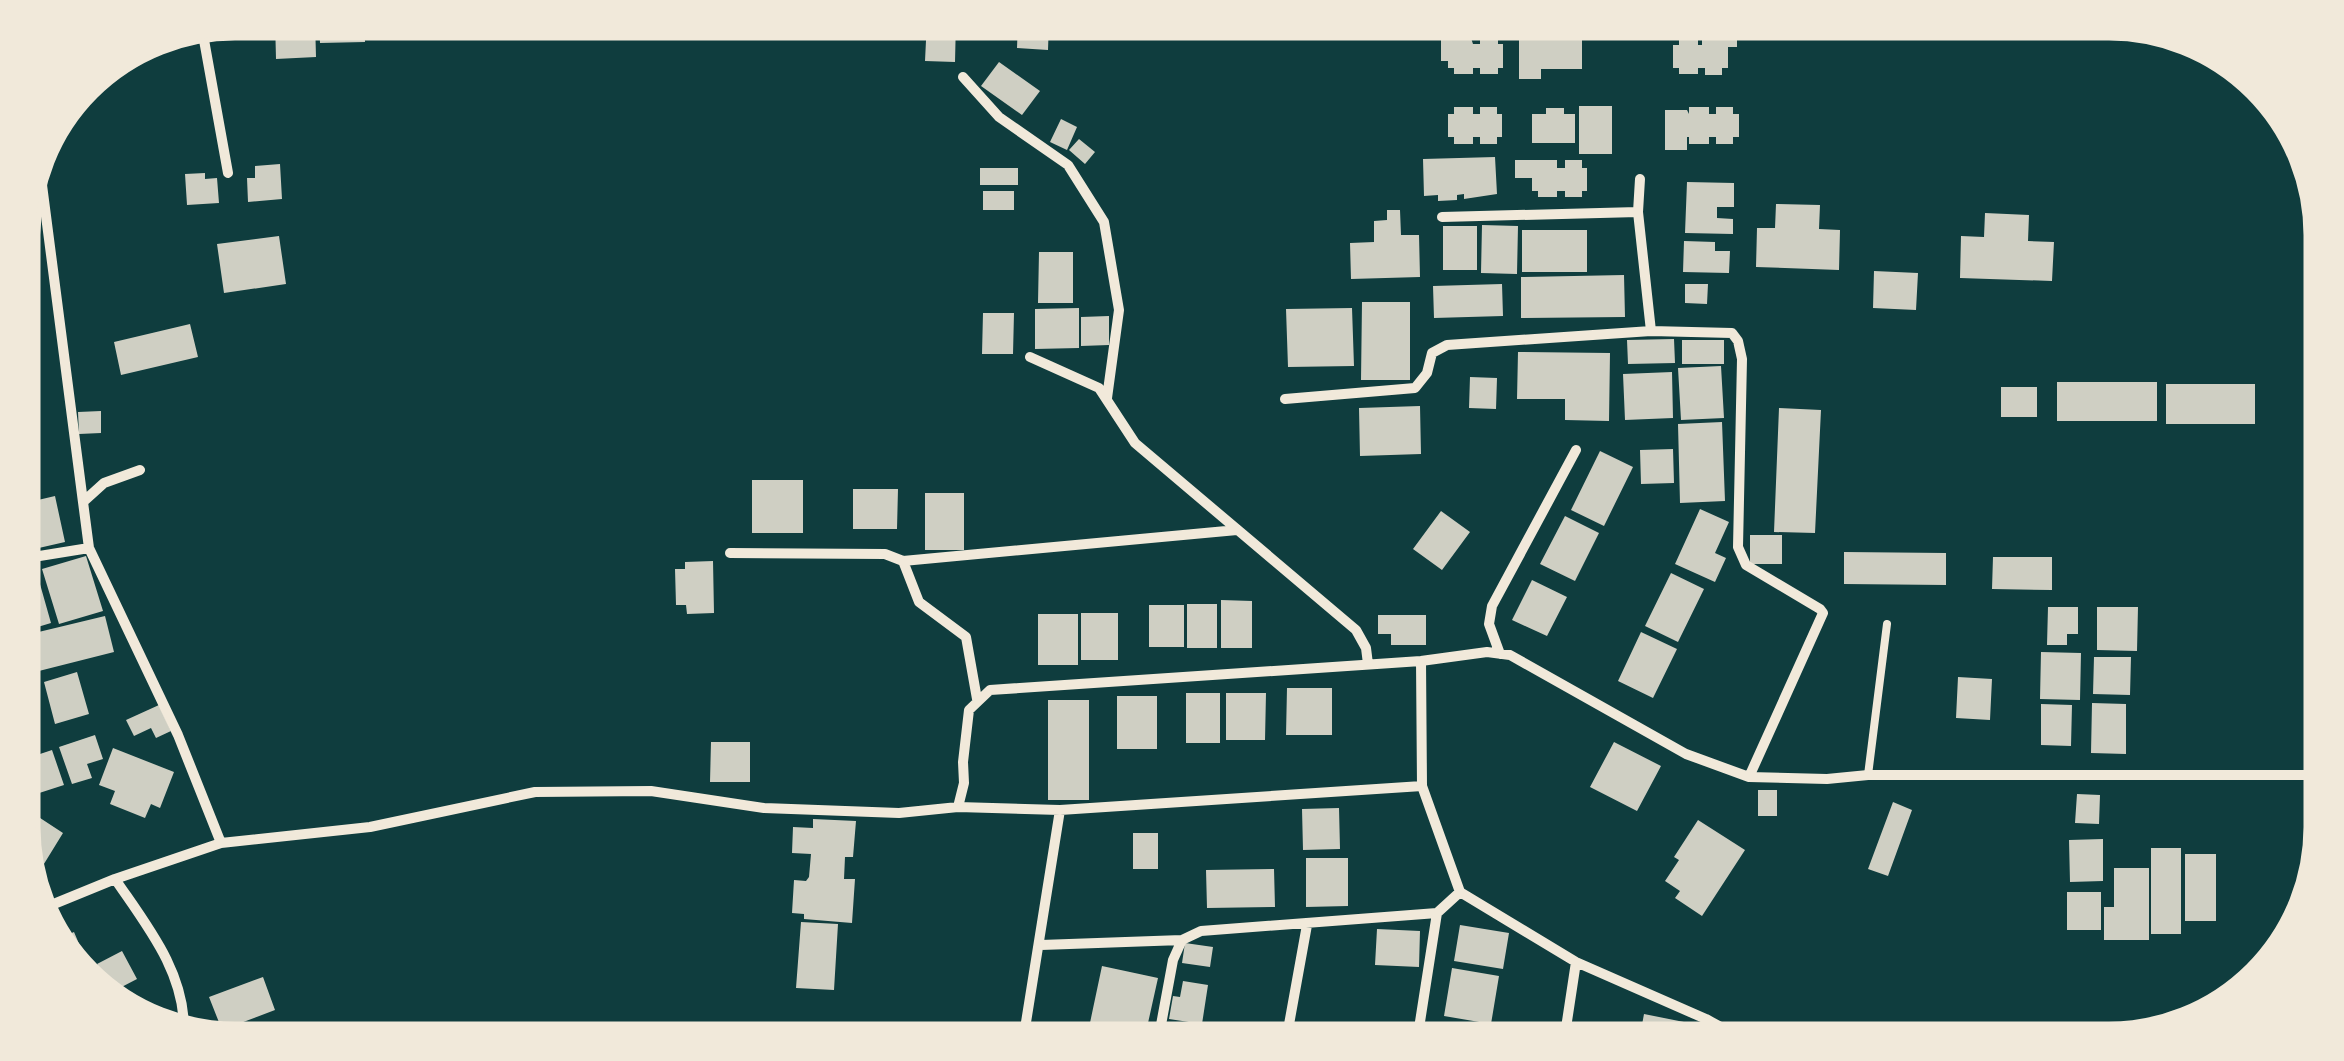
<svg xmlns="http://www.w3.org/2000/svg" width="2344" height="1061" font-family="Inter,sans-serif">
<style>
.building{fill:#cfcfc3}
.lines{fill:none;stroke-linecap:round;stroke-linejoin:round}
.service{stroke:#f1e9da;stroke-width:8}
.minor{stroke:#f1e9da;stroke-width:10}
.rim{fill:none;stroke:#f1e9da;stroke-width:5}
</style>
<rect width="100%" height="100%" fill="#0f3d3e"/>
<!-- building -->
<path class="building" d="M275,20H315L316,57L276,59Z
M319,20H364L365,42L320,43Z
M927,20H956L955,62L925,61Z
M1018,20H1049L1048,50L1017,48Z
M1702,20H1737V47H1728V68H1722V75H1705V68H1698V74H1679V68H1673V45H1679V38H1698V45H1702Z
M1519,22H1559V35H1582V69H1541V79H1519Z
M1441,29H1468L1473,44H1480V37H1498V44H1503V68H1498V74H1480V68H1473V74H1454V68H1448V61H1441Z
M999,62L1040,91L1022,115L981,86Z
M1579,106H1612V154H1579Z
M1454,107H1473V114H1480V107H1497V114H1502V137H1497V144H1480V137H1473V144H1454V137H1448V114H1454Z
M1689,107H1709V114H1716V107H1733V114H1739V137H1733V144H1716V137H1709V144H1689V137H1687V150H1665V110H1687L1689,114Z
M1546,108H1564V114H1575V143H1532V114H1546Z
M1061,119L1077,127L1067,150L1050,142Z
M1079,139L1095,152L1085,164L1069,150Z
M1495,157L1497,194L1464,199V194L1457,195V200L1438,201V195L1424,196L1423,159Z
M1515,160H1557V168H1565V160H1582V168H1587V191H1582V197H1565V191H1557V197H1538V191H1532V178H1515Z
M280,164L282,199L248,202L247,178H255V166Z
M980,168H1018V185H980Z
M205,173V179L217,178L219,203L187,205L185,174Z
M1687,182L1734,183V207H1717V218L1733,219V234L1685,233Z
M983,191H1014V210H983Z
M1776,204L1820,205L1819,229L1840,230L1839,270L1756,267L1757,228H1775Z
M1387,210H1400L1401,235H1419L1420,277L1351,279L1350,243L1374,242V221L1387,220Z
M1985,213L2029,215L2028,241L2054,242L2052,281L1960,278L1961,236L1984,237Z
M1482,225L1518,226L1517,274L1481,273Z
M1443,226H1477V270H1443Z
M1522,230H1587V272H1522Z
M279,236L286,284L224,293L217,244Z
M1684,241L1715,242V251H1730L1729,273L1683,272Z
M1039,252H1073V303H1038Z
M1874,271L1918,273L1916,310L1873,308Z
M1624,275L1625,317L1521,318V277Z
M1502,284L1503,316L1434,318L1433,286Z
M1685,284H1708L1707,304L1685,303Z
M1362,302H1410V380H1361Z
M1079,308V348L1035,349V309Z
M1352,308L1354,366L1288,367L1286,309Z
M983,313H1014L1013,354H982Z
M1109,316V345L1081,346V317Z
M190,324L198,357L121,375L114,342Z
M1674,339L1675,363L1628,364L1627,340Z
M1682,340H1724V364H1682Z
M1518,352L1610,353L1609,421L1565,420V399H1517Z
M1721,366L1724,418L1681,420L1678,368Z
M1672,372L1673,418L1625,420L1623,374Z
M1470,377L1497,378L1496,409L1469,408Z
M2057,382H2157V421H2057Z
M2166,384H2255V424H2166Z
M2001,387H2037V417H2001Z
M1420,406L1421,454L1360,456L1359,408Z
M1779,408L1821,410L1815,533L1774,532Z
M101,411V433L79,434L78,412Z
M1722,422L1725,501L1680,503L1678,424Z
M2314,447H2323V480H2314Z
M1673,449L1674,483L1641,484L1640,450Z
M1600,451L1633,467L1604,526L1571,510Z
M752,480H803V533H752Z
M853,489H898L897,529H853Z
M925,493H964V550H925Z
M55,496L65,542L30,550L21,504Z
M1700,509L1729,522L1715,553L1726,558L1715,582L1675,564Z
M1441,511L1470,532L1442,570L1413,549Z
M1565,516L1599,533L1575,581L1540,564Z
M1750,535H1782V564H1750Z
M1844,552L1946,553V585L1844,584Z
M86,556L103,611L59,624L42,569Z
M1993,557H2052V590L1992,589Z
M713,561L714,613L687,614L686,605H676L675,569H685V562Z
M36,570L51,623L21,632V574Z
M1671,573L1704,589L1678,642L1645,626Z
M1532,580L1567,597L1547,636L1512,620Z
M1221,600L1252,601V648H1221Z
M1187,604H1217V648H1187Z
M1149,605H1184V647H1149Z
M2048,607H2078V634H2067V645H2047Z
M2097,607H2138L2137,651L2097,650Z
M1081,613H1118V660H1081Z
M1038,614H1078V665H1038Z
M1378,615H1426V645H1391V634H1378Z
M105,616L114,652L31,673L22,636Z
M1641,632L1677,649L1653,698L1618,681Z
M2041,652L2081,653L2080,700L2040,699Z
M2094,657H2131L2130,695L2093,694Z
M77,672L89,714L55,724L44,682Z
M1958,677L1992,679L1990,720L1956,718Z
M1287,688H1332V735H1286Z
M1186,693H1220V743H1186Z
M1226,693H1266L1265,740H1226Z
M1117,696H1157V749H1117Z
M1048,700H1089V800H1048Z
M2092,703L2126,704V754L2091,753Z
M2041,704L2072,705L2071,746L2041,745Z
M159,705L171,731L156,738L151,728L134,736L126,720Z
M95,735L103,759L87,764L92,778L72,784L59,747Z
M711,742H750V782H710Z
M1614,742L1661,766L1637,811L1590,787Z
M113,748L174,772L160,808L151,804L145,818L110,804L115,791L99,785Z
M52,750L64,785L30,796L22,772V760Z
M1758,790H1777V816H1758Z
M2077,794L2100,795L2099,824L2075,823Z
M1893,802L1912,810L1888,876L1868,869Z
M1339,808L1340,849L1303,850L1302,809Z
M34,814L63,833L39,872L25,863L22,855V833Z
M813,819L856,821L853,857H845L844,879H855L852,923L804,919V914L792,913L794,880L806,881L809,877L811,854L792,853L793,827L813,828Z
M1698,820L1745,850L1702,916L1675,898L1680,891L1665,881L1679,860L1674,857Z
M1133,833H1158V869H1133Z
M2103,839V881L2070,882L2069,840Z
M2151,848H2181V934H2151Z
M2185,854H2216V921H2185Z
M1306,858H1348V906L1306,907Z
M2114,868H2149V940H2104V907H2114Z
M1274,869L1275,907L1207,908L1206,870Z
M2067,892H2101V930H2067Z
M801,922L838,924L834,990L796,988Z
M1460,925L1509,933L1503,969L1454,961Z
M1377,929L1420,931L1419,967L1375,965Z
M74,932L91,972L86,974L65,957L57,939Z
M1185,943L1213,947L1210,967L1182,963Z
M122,951L137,979L112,992L97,964Z
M1102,966L1158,978L1144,1041L1087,1037Z
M1452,968L1499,976L1491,1024L1444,1016Z
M263,977L275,1010L222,1030L209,997Z
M1183,981L1208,985L1202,1024L1169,1019L1173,996L1180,997Z
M1644,1014L1689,1023L1685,1041H1639Z
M1224,1025L1277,1033L1276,1041H1222Z
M1497,1025L1544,1033L1542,1041H1494Z
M1305,1030L1348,1039V1041H1303Z"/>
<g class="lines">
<!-- service -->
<path class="service" d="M1868,775L1887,624"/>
<!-- minor -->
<path class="minor" d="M209,25L204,40L228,173
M963,77L999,117L1068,165L1104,222L1119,310L1107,398
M38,154L83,502
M1640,179L1638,212L1651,331
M1442,217L1638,212
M1030,357L1099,388L1135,443L1356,630L1366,648L1368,664
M1285,399L1415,388L1427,373L1432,353L1447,345L1651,331L1732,333L1738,341L1742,359L1738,547L1746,565L1820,609L1823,613L1749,777
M140,470L104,483L83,502L89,548L178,735L221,843
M730,553L885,554L903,561L919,602L966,637L977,699
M21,559L89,548
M903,561L1237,530
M1500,654L1489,624L1492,606L1576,450
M1421,661L1422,786L1460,892L1576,962L1706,1019L1726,1030L1737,1041
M958,807L1060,810L1422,786
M115,879C147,926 185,972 184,1031
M44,908L115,879L221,843L370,827L535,792L651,791L764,808L899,813L958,807L964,783L963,762L969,710L990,690L1421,661L1487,652L1510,655L1686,754L1749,777L1827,779L1868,775H2324
M1041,945L1182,940
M1023,1041L1060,810
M1158,1041L1173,960L1182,940L1201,931L1437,913L1460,892
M1286,1041L1307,925
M1417,1041L1437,913
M1564,1041L1576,962
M1699,1041L1706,1019"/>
</g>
<!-- crop -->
<path d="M0 0H2344V1061H0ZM235 38H2109A197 197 0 0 1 2306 235V827A197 197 0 0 1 2109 1024H235A197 197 0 0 1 38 827V235A197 197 0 0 1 235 38Z" fill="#f1e9da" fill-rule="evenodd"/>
<path class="rim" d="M235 38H2109A197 197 0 0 1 2306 235V827A197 197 0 0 1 2109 1024H235A197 197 0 0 1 38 827V235A197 197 0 0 1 235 38Z"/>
</svg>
